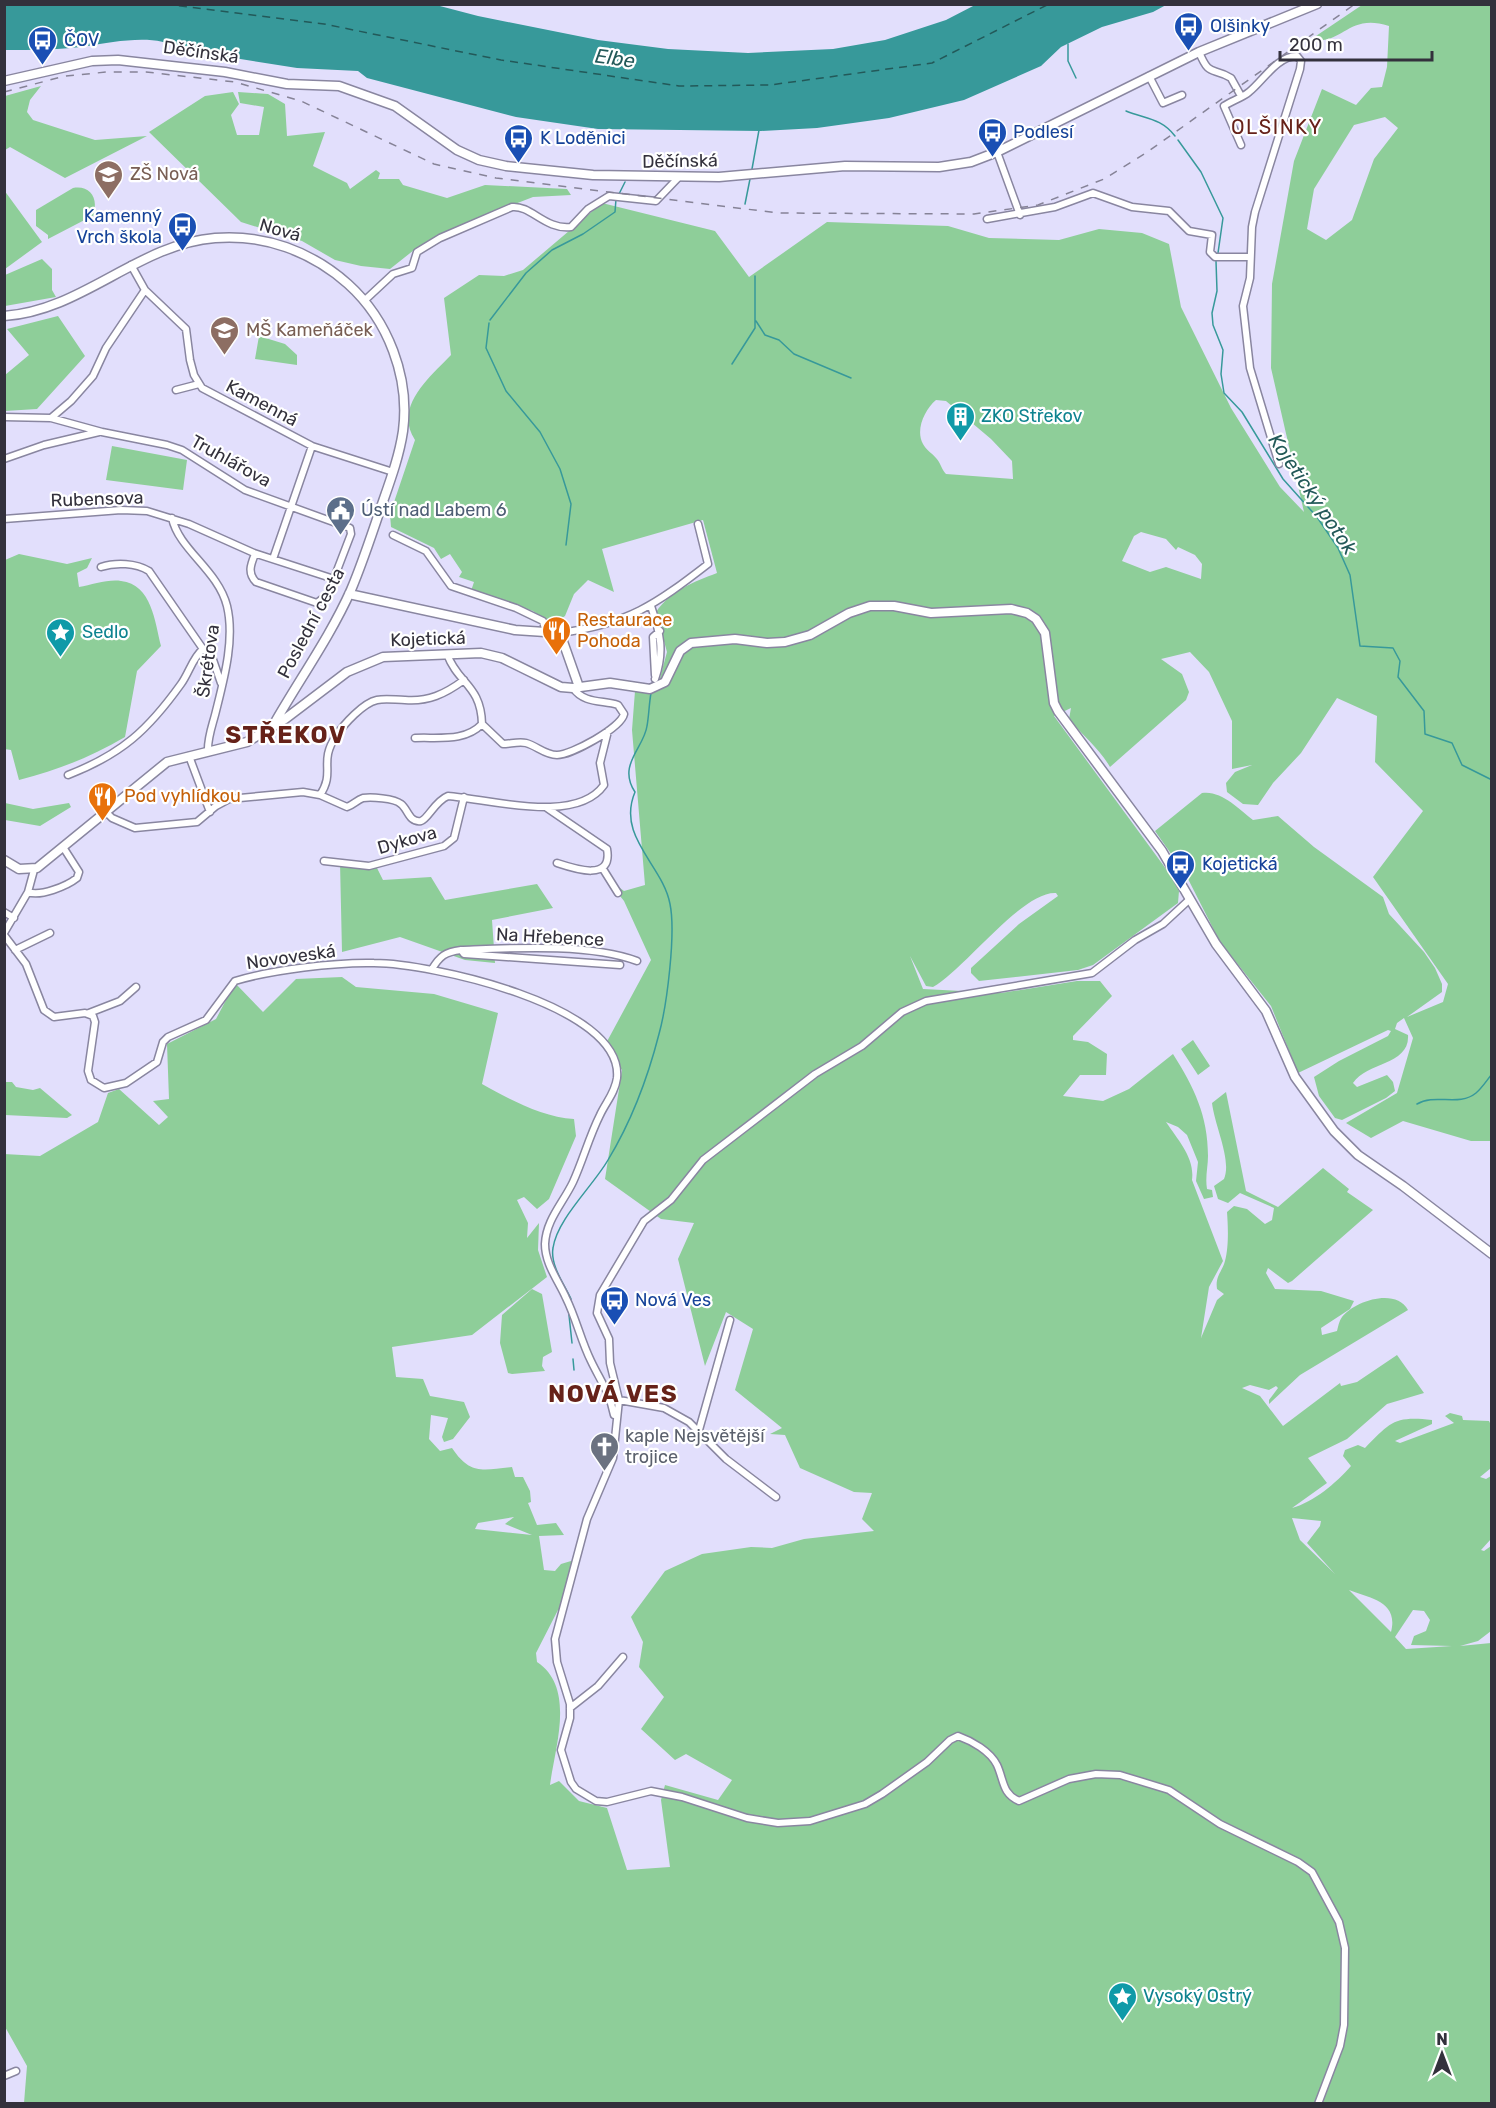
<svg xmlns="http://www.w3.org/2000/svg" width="1496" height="2108" font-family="Rubik,sans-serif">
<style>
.green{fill:#8ece99;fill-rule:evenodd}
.water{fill:#37999a}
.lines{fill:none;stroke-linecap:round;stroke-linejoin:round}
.stream{stroke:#37999a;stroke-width:1.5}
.ferry{stroke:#235959;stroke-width:1.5;stroke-dasharray:8 6;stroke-linecap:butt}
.street-casing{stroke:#8986a0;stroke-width:9}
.secondary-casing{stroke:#8986a0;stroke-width:11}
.street{stroke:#fff;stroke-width:6}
.secondary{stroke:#fff;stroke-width:8}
.rail{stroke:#868397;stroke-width:1.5;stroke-dasharray:8 8;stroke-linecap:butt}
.labels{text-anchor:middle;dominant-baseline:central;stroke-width:4.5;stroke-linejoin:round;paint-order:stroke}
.transit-label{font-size:18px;fill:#164399;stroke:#fff;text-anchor:start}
.street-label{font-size:18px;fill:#33313c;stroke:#fff}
.education-label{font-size:18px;fill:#785e54;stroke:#fff;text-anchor:start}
.culture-label{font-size:18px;fill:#0d838f;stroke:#fff;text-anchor:start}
.service-label{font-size:18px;fill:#4e5e75;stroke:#fff;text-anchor:start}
.food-label{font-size:18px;fill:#c56008;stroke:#fff;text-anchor:start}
.worship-label{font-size:18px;fill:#5b616d;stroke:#fff;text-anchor:start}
.water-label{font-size:20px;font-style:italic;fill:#235959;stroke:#fff}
.neighbourhood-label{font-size:20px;letter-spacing:1.5px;fill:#662219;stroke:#fff}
.district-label{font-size:24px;font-weight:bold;letter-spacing:1.5px;fill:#662219;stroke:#fff}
</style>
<rect width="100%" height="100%" fill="#e2dffc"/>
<!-- green -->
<path class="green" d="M1362,5H1491V1141H1471L1403,1121L1371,1138L1346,1123L1397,1093L1413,1038L1404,1018L1397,1023L1395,1029L1408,1035C1410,1065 1367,1062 1353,1083L1357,1087L1387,1075L1393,1082L1395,1091L1386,1098L1342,1120L1335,1118L1319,1096L1314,1077L1339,1061L1388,1036L1391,1031L1388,1030L1298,1073L1271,1006L1220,942L1186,875L1155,831L1202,793C1221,790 1239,809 1253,820L1278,816L1314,847L1383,897L1389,914L1424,952L1435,968L1442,984V992L1407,1017L1443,1002L1448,984L1373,877L1423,811L1375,762L1377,716L1337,698L1301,753L1273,783L1258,805L1243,804L1227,792L1226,783L1235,772L1252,765L1232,769V721L1209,672L1190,652L1161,659L1182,674L1189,692L1186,700L1110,767C1099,748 1083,736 1069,719L1071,708L1054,716L1169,873L1179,891L1178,903L1093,965L1078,970L979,981L971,973V968L1019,924L1058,896L1056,893C1022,891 965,969 933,987L926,986L910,956L923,989L1001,993L1077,981H1100L1112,996L1073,1036V1040L1088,1042L1107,1054L1106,1075H1080L1063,1096L1103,1101L1129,1089L1173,1054C1194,1087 1208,1116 1208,1156C1208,1167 1205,1177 1207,1189L1212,1190L1213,1197L1204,1199L1196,1181L1198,1162L1187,1135L1178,1127L1166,1122C1178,1140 1195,1158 1192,1180L1223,1261L1209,1287L1201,1338L1217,1300L1224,1294L1217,1289C1215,1276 1222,1272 1225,1261C1229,1247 1228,1225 1227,1212L1234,1206L1247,1209L1265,1224L1272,1220L1274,1208L1240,1193L1228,1203L1218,1199L1214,1186L1224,1179C1232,1160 1215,1127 1212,1103L1226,1092L1246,1191L1278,1207L1323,1168L1349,1189L1347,1192L1373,1210L1292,1281L1288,1283L1268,1268L1266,1273L1275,1289L1321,1291L1354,1301L1350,1309L1321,1328L1322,1335L1337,1331C1338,1327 1339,1321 1342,1317C1354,1301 1396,1287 1408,1310L1300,1375L1269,1404V1400L1278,1388L1276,1386L1269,1390L1250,1385L1242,1388L1260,1396L1283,1426L1340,1383L1341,1386L1357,1382L1397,1355L1424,1393L1387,1404L1347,1439L1308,1458L1327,1483L1292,1508C1314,1502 1336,1483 1351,1466L1343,1456L1345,1450L1358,1445L1365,1448C1391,1422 1394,1416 1432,1420V1424L1395,1441L1400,1443L1454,1423L1445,1416L1450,1413L1462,1416L1463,1420L1489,1421L1491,1425V1468L1480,1477L1486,1479L1491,1476V1539L1481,1550L1484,1551L1491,1546V1631L1478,1641L1460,1646L1491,1643V2103H24L27,2066L4,2025V1154L40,1156L98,1122L108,1093L119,1089L159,1125L168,1117L153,1101L169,1099L167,1044L216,1019L235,983L263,1012L296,979L342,977L356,987L434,994L498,1013L482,1084C509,1099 542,1117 574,1119L576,1136L549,1199L537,1209L524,1197L517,1200L528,1223L527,1238L539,1223L538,1250L547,1277L472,1335L392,1347L396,1377L423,1379L430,1396L464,1402L470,1417L453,1439L444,1442L442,1437L448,1418L431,1415L429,1439L440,1451L452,1448C470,1475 482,1470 512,1467L515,1477H523L530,1491L531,1502L528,1503L537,1525L556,1523L564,1535L539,1536L544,1570L555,1571L561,1564L571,1561L575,1564L562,1610H558L536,1653L537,1662C576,1688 555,1746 550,1785L559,1781L579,1801L607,1808L627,1870L670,1867L661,1800L665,1785L718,1800L732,1780L686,1754L675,1760L641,1729L664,1697L639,1667L643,1642L631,1617L665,1571L702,1554L751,1547L772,1548L804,1539L874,1531L862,1519L872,1493L854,1492L800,1468L785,1435L770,1434L782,1428L735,1390L753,1329L726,1312L705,1366L678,1259L694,1223L661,1219L605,1179L622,1070L604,1047L651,960L624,901L605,877L624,891L645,885L632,730L635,691L645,692L657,689L667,652L656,612C671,590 694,582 717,573L703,520L602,549L614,592L588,580L574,594L565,616L552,625L533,611L471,591L474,582L459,577L462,572L450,554L441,559L434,548L391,527L390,514L415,440C393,407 430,377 451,355L444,298L479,275L504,276L523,270L602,203L715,231L749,277L827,222L948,226L989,238L1059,240L1099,229L1142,233L1169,244L1181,307L1231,408L1280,487L1304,512L1271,368L1272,284L1294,161L1322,89L1356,105L1371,88L1382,87L1387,67L1389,26C1347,13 1345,45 1310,40ZM1385,117L1398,128L1374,159L1352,220L1326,240L1307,229L1314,189L1354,125ZM936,400L946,401L991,439L1012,461L1013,479L946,474C941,469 941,463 936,458C932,453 926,450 923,444C915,430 925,409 936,400ZM1141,532L1166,539L1176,550L1178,547L1195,555L1202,564L1201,579L1166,567L1150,572L1122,561L1134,536ZM514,1517L505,1524L532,1535L475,1529L478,1523ZM1292,1518L1321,1521L1320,1526L1307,1543L1335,1574L1300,1540ZM1349,1590C1369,1598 1399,1601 1391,1632ZM1413,1610L1424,1611L1430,1620L1426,1631L1414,1636L1411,1645L1452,1646L1406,1649L1395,1637Z
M41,86L30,100L27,112L33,120L95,140L147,136L65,178L10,147L5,150V96Z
M233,92L239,104L231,115L237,135H259L264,107L240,103L238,92L268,94L285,104L287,136L325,132L313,166L347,183L350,189L376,170L380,173L378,179H399L403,185L447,198L485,185L567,189L571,195L533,197L515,204L414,250L390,269L361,266L335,260L302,241L241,222L149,132L205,96Z
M73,188C88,185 98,196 94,211L96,210L98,213L48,239V235L36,226V210Z
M4,190L42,242L5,269H4Z
M42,259L52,269V290L56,297L5,306V275Z
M58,316L85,356L37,409L5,411V375L29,355L7,329Z
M259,336L285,344L297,355V365L255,359Z
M112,446L187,460L183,490L106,480Z
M19,554L67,564L92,558L87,568L77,573L79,587C92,585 108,579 121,581C152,584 155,623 161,646L137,671L125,737C91,757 58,770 19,780L11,750L4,749L5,560Z
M5,803L33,809L69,803L71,807L40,826L5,820Z
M340,862L376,866L383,880L431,877L445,900L537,884L553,908L492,920L495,963L465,960L400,937L342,952Z
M1193,1040L1210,1066L1198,1075L1181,1049Z
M4,1082H12L16,1087L33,1090L40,1088L72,1115L67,1118L5,1115Z
M532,1289L542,1294L552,1352L543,1357L542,1366L545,1371L512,1374L508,1373L500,1343L502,1315Z"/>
<!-- water -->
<path class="water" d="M5,4L436,5L478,16L598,40L668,49L748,53L833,49L885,40L946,20L975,5H1166L1153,12L1102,27L1061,47L1041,66L964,100L889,118L817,128L761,131L598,129L516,117L367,78L358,71L297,68L178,49C158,33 113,42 88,46C61,50 32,50 5,50Z"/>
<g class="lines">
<!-- stream -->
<path class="stream" d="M1068,44V61L1076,78
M1126,111C1146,119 1161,118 1175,136
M1178,140L1201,172L1223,218L1218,253
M752,169L759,130
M619,194L625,182
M745,204L750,179
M1216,261L1217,291L1212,313L1213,325L1223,350L1221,374L1224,393L1242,412L1283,479L1317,517L1338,548L1350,575L1360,646L1393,648L1400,661L1398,677L1424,711L1425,734L1452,743L1462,765L1492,780
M490,320L526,273L552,250L583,234L615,212L616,199
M756,321L765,335L779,340L794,354L851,378
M489,323L486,348L506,391L540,432L560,469L571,504L566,545
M732,364L755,328V276
M1492,835V842
M1417,1104C1435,1093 1459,1107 1476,1093C1482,1088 1487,1080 1492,1074
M570,1302L571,1299C564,1284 550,1265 553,1248C557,1219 593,1186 608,1160C631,1122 648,1077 659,1034C667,1005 676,933 670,904C663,865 616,837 635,792C617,765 644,748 647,726C649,715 649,704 651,693
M568,1306L572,1343
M573,1359L574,1370"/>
<!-- ferry -->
<path class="ferry" d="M165,4L324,24L501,60L679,86L770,85L932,63L1049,4"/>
<defs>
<path id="street" d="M1199,52C1210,78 1211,66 1231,78L1241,96
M1149,76L1163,103L1182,95
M1241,145L1224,106C1231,101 1242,98 1249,92C1263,81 1277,56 1297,56L1301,61L1300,69L1255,212L1252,227L1250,278L1243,306L1250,368L1279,464
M997,152L1020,215
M987,219L1055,207L1093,193L1132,207L1169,211L1189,231L1212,235L1210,252L1215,257H1250
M131,265L145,290L186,329L190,360L194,375L202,388L312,446L393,472
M364,301L393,274L412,268L417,252L440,238L512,207C531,205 545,230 571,227L588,209L609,196L656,201L678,178
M176,390L199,384
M4,417L51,418L102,432L167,445L182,450L245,490L350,528L351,534L328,594L317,603L256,582C247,573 251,564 255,554
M51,418L71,401L93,376L106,348L145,290
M4,459L44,445L99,432
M172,518C179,550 218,570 227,606C235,639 224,679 216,711C213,724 207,738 208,752
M4,519L121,510L147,511L189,524L254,553L334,579
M393,535L426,551L451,586L516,608L543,621L546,633
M273,559L312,446
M101,567C116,562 136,563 149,571L203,649
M651,606C660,633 665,651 655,679
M560,633C628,624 655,605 708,564L698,524
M447,654C458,684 481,685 482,724
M655,675L653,637L660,631
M482,724L503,744C510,744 519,741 526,743C537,746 545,755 557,755C571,755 621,728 624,714L618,705C603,700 584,704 573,688
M415,738C439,737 465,742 482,724
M189,756L210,812
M68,775C122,754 148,730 181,684C189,673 193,657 203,649L211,654L221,683
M320,795C336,771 318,763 336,736C344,724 363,703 377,700C386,698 396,700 405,700C428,702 445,694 464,680
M547,808L607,849C613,882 575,869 557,863
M106,812L112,818L135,828L197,822L216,806L229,799L303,792L320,795L347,807C353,805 357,800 363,798C371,797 394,798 401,804C408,809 409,823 421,821C428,819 435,801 448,796C489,799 576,825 604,785L600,763L608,731
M324,861L369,866L444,846L454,838L464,797
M603,869L618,893
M28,892C40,897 67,886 77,878L79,872L63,847
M1190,899L1163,924L1135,940L1092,973L926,1001L902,1012L862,1046L815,1074L703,1160L671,1200L644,1221L600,1295L597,1313L609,1339L610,1363L619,1400L613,1458L587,1519L555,1639L557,1662L570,1704V1718L561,1750L571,1782L576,1789L596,1801L607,1802L651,1791L682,1797L747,1818L778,1823L810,1821L865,1804L882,1794L927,1762L950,1740L958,1736C972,1741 990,1751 997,1765C1004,1780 1002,1794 1019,1801L1069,1779L1096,1774L1120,1775L1169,1790L1220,1824L1298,1862L1312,1872L1339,1922L1345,1948L1344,2025L1340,2046L1318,2104
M4,912L14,918
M4,933L28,892L34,870
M4,935L26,964L44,1010L54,1017L85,1013L93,1016L95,1022L88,1071L91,1080L104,1088L126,1083L157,1062L163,1042L168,1037L206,1020L235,981C271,970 336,962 374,963C428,963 624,1005 617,1078C615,1093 606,1102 600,1115C589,1137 583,1160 573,1182C563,1203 546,1220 545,1244C545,1264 558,1280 566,1298C576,1318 581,1341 591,1361C601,1382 609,1391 614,1415
M15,950L50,933
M461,950C512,948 589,943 637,961
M432,969C440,956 445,952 461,950L464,954L620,965
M89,1013L120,1001L136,987
M619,1400L664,1408L689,1422L726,1459L776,1497
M699,1430L730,1320
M570,1708L598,1686L623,1657
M4,2076L16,2071"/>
<path id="secondary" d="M4,81L92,61L118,60L225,72L287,84L339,86L395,106L457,150L479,160L506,166L593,175L719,177L845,166L939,167L971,162L997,152L1199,52L1317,4
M4,316C82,311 138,244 215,238C264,234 311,251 348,284C388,320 410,377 403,431C399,458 389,484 380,510C371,537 362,564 351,590C330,637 299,680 274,724
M349,594L515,630L560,633L579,687
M4,860L19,869L37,868L167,762L247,742L285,719L347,672L383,657L481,653L502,658L561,687L573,688L610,683L650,689L665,682L680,651L691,643L735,639L767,643L785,642L810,635L849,613L870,606H894L931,613L1011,609L1027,613L1036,619L1045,633L1054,703L1058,711L1162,851L1216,944L1266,1011L1295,1077L1334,1131L1358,1155L1403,1186L1492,1254"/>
</defs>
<!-- street casing -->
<use href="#street" class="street-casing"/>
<!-- secondary casing -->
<use href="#secondary" class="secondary-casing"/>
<!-- street -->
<use href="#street" class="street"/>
<!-- secondary -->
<use href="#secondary" class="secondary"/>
<!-- rail -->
<path class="rail" d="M4,92L65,76L107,72H146L235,82L301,101L434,164L496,178L778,213L974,214L1038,205L1104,179L1146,153L1355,4"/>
</g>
<!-- icons -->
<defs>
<symbol id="bus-pin" viewBox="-11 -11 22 30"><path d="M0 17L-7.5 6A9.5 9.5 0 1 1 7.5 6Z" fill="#1a4fb4" stroke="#fff"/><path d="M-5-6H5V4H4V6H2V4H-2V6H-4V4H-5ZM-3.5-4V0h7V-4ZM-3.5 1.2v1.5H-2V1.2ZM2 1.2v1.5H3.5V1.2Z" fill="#fff"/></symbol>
<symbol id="school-pin" viewBox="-11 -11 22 30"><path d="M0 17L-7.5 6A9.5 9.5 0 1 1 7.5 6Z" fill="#8d6e63" stroke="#fff"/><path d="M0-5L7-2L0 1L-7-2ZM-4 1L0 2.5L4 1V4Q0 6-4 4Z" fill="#fff"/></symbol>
<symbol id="building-pin" viewBox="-11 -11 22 30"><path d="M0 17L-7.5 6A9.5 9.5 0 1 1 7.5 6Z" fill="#0f9aa8" stroke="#fff"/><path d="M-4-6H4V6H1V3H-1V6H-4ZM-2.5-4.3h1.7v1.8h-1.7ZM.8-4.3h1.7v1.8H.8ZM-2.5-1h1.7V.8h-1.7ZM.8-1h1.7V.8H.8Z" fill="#fff"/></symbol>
<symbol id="civic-pin" viewBox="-11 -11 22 30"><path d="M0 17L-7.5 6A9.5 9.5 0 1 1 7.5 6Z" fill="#5c6f8a" stroke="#fff"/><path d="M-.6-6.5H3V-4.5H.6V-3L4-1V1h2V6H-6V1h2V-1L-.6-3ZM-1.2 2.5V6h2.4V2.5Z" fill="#fff"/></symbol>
<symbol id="restaurant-pin" viewBox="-11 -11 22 30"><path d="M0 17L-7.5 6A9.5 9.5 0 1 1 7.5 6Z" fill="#e8710a" stroke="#fff"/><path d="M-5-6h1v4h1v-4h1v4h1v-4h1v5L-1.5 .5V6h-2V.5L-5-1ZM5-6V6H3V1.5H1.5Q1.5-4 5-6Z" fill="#fff"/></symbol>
<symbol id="sight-pin" viewBox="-11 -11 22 30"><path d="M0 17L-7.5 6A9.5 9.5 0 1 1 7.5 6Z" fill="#0f9aa8" stroke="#fff"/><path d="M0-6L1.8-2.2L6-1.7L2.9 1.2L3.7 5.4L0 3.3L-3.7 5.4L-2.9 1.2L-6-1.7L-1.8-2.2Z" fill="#fff"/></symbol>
<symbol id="church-pin" viewBox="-11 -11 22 30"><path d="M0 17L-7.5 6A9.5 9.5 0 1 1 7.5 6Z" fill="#6b7280" stroke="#fff"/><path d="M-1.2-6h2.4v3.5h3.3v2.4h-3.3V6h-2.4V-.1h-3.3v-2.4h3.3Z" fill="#fff"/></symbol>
</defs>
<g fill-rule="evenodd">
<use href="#bus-pin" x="1172" y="10" width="33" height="45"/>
<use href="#bus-pin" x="26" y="24" width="33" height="45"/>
<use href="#bus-pin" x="976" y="116" width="33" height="45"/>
<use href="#bus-pin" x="502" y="122" width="33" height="45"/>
<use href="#school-pin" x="92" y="158" width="33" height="45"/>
<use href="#bus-pin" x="166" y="210" width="33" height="45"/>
<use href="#school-pin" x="208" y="314" width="33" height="45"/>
<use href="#building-pin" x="944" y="400" width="33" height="45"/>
<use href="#civic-pin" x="324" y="494" width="33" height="45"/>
<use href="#restaurant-pin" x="540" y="614" width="33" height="45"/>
<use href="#sight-pin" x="44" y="616" width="33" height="45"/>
<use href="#restaurant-pin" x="86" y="780" width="33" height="45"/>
<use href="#bus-pin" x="1164" y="848" width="33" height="45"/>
<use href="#bus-pin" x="598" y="1284" width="33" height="45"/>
<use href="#church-pin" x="588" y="1430" width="33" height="45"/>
<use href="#sight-pin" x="1106" y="1980" width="33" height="45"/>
</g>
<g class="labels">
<!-- transit labels -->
<g class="transit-label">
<text x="1210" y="26">Olšinky</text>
<text x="64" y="40">ČOV</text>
<text x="1013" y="132">Podlesí</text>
<text x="540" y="138">K Loděnici</text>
<text x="162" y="216" text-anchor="end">Kamenný<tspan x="162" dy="21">Vrch škola</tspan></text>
<text x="1202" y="864">Kojetická</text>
<text x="635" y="1300">Nová Ves</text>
</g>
<!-- street labels -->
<g class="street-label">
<text transform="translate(201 52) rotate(8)">Děčínská</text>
<text transform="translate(680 161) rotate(-1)">Děčínská</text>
<text transform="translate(280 230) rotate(16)">Nová</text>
<text transform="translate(262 403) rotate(28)">Kamenná</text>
<text transform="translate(231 461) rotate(29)">Truhlářova</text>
<text transform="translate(97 499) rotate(-2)">Rubensova</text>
<text transform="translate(311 623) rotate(-62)">Poslední cesta</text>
<text transform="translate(428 639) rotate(-2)">Kojetická</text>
<text transform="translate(208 661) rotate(-82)">Škrétova</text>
<text transform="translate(407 840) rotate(-16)">Dykova</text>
<text transform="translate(550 937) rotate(3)">Na Hřebence</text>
<text transform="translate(291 957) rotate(-8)">Novoveská</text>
</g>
<!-- education labels -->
<g class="education-label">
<text x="130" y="174">ZŠ Nová</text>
<text x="246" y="330">MŠ Kameňáček</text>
</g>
<!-- culture labels -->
<g class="culture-label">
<text x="981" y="416">ZKO Střekov</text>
<text x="82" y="632">Sedlo</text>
<text x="1143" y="1996">Vysoký Ostrý</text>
</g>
<!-- service labels -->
<g class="service-label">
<text x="361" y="510">Ústí nad Labem 6</text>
</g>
<!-- food labels -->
<g class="food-label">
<text x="577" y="620">Restaurace<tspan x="577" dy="21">Pohoda</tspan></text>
<text x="124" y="796">Pod vyhlídkou</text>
</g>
<!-- worship labels -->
<g class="worship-label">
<text x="625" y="1436">kaple Nejsvětější<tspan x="625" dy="21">trojice</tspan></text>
</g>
<!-- water labels -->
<g class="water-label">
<text transform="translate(615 58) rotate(8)">Elbe</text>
<text transform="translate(1313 494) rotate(56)">Kojetický potok</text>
</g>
<!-- neighbourhood labels -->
<g class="neighbourhood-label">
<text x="1277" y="127">OLŠINKY</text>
</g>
<!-- district labels -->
<g class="district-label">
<text x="286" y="735">STŘEKOV</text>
<text x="613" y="1394">NOVÁ VES</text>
</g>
</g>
<!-- border -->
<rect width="1496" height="2108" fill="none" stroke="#33313c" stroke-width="12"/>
<!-- north arrow -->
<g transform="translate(1442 2054)" stroke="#ffffff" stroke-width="4.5" paint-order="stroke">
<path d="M0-4.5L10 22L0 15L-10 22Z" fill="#33313c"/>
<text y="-9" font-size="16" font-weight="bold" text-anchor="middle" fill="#33313c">N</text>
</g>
<!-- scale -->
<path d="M1280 51v9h152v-9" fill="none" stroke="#33313c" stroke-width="3"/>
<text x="1289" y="51" font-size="18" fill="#33313c" stroke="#ffffff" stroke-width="4.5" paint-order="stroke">200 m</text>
</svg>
